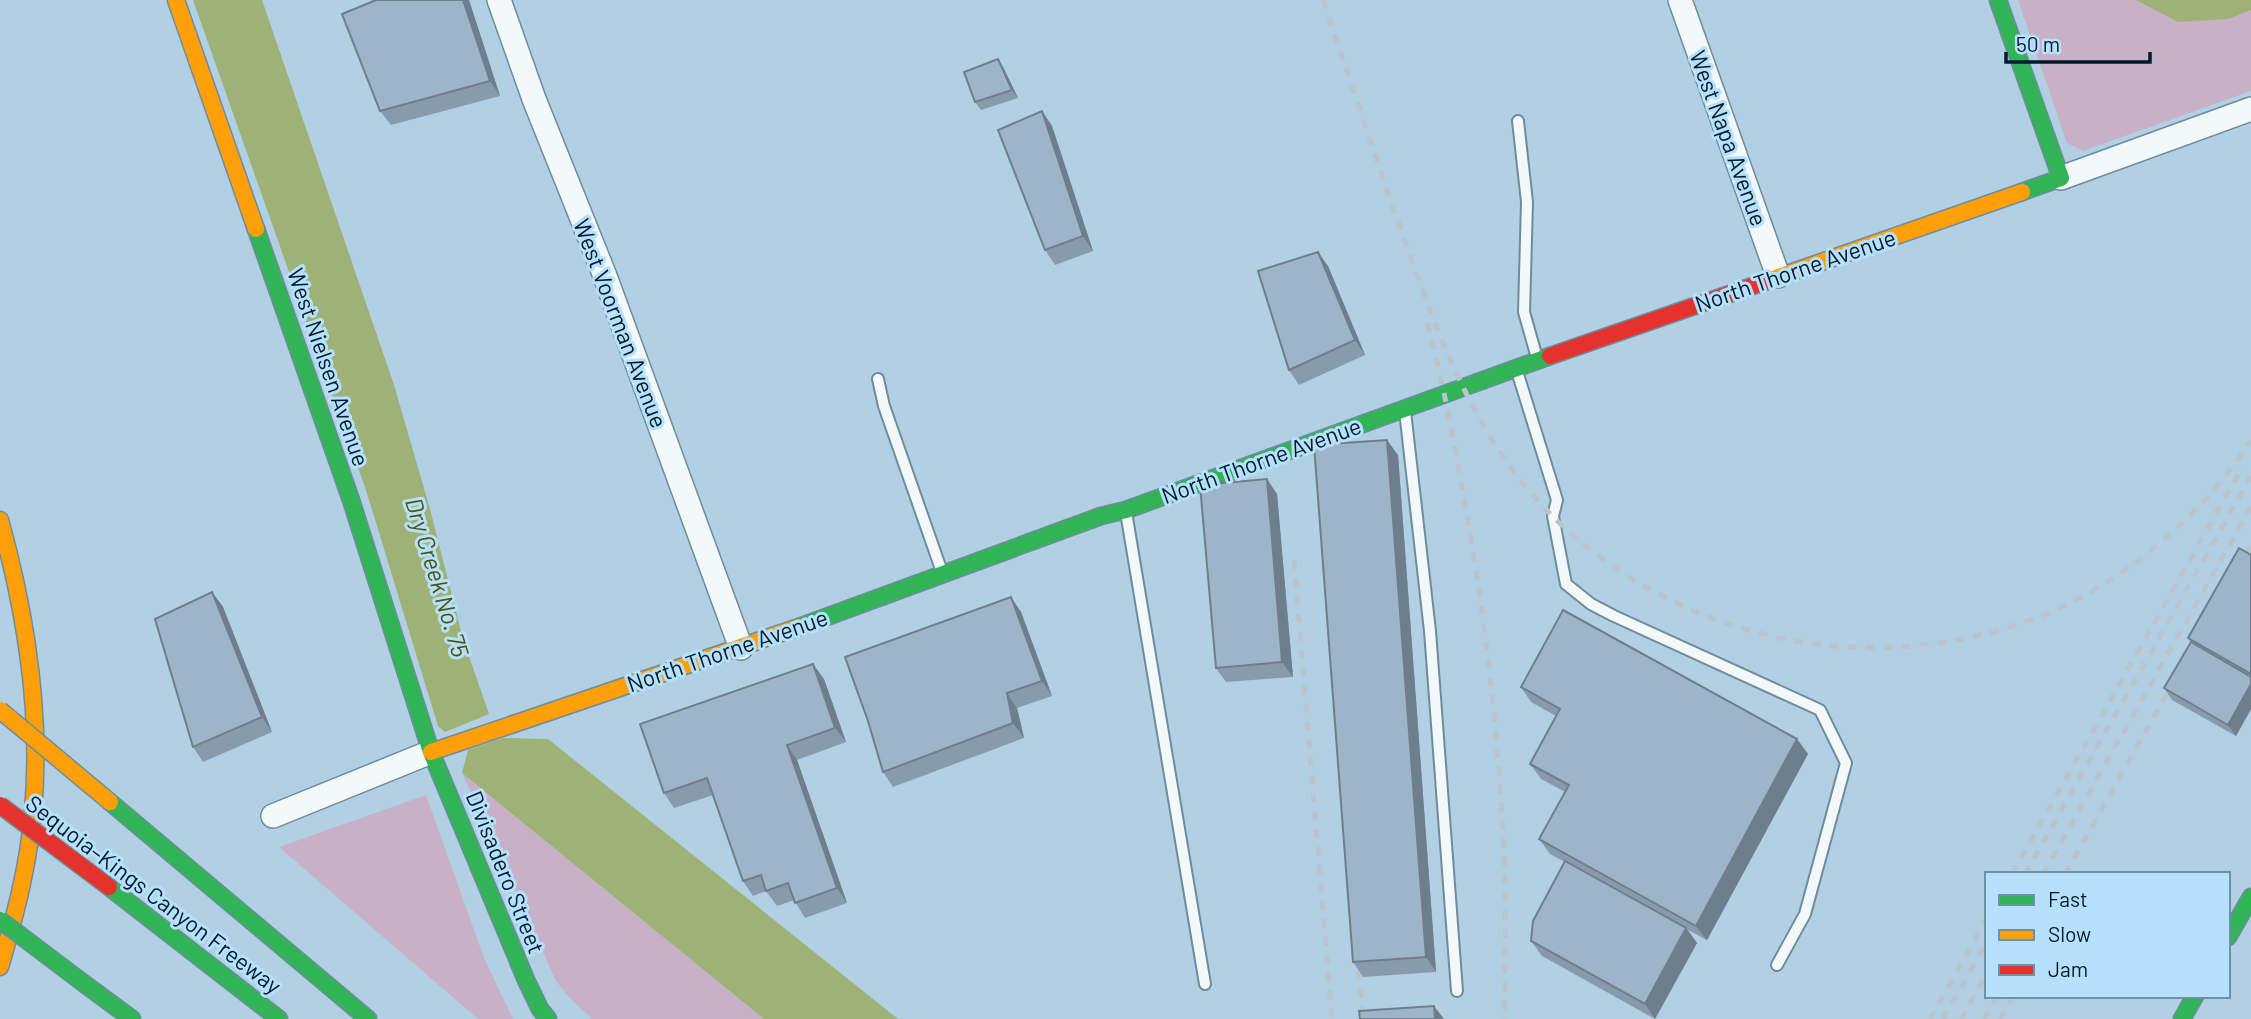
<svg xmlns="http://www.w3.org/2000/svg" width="2251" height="1019" font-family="Barlow,sans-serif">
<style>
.green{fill:#c8b1c6}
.water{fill:#9eb177}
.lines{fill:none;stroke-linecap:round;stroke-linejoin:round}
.lane-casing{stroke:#6e8c9c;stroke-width:14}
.street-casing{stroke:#6e8c9c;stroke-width:26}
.fast-casing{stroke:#6e8c9c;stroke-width:19}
.slow-casing{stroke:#6e8c9c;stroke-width:19}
.jam-casing{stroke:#6e8c9c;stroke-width:19}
.lane{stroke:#f3f8fb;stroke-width:10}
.street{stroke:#f3f8fb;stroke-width:23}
.fast{stroke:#30b455;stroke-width:16}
.slow{stroke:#ff9f0a;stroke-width:16}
.jam{stroke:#e5322d;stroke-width:16}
.rail{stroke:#bbc4ca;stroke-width:5;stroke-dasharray:9 9;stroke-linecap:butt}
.fast-bridge-casing{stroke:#6e8c9c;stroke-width:19;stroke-linecap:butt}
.slow-bridge-casing{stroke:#6e8c9c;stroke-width:19;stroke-linecap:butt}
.jam-bridge-casing{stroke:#6e8c9c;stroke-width:19;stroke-linecap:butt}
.fast-bridge{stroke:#30b455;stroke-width:16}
.slow-bridge{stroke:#ff9f0a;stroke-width:16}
.jam-bridge{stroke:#e5322d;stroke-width:16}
.wall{fill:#889bac}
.shaded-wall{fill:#6f7e8c}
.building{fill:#9eb4c8;stroke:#6f7e8c;stroke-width:2}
.labels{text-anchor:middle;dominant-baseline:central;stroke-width:6;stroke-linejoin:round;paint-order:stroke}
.street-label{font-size:23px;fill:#001b2c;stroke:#b6e0fb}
.water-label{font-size:24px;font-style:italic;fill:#4b540f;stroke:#b6e0fb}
</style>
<rect width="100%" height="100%" fill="#b1d0e4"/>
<!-- green -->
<path class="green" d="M2018,0H2251V91L2083,151L2067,143Z
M462,773L764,1019H592L568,996L556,981Z
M426,795L484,958L513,1019H478L279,847Z"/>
<!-- water -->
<path class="water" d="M193,0H262L394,385L430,509L463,639L489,714L445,732L438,726L366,490Z
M2136,0H2251V10L2228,19L2178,22Z
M503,738L548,739L898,1019H764L462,773L468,750Z"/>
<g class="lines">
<defs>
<path id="lane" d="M1518,121L1527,202L1524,312L1537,358
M1517,371L1557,500L1553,516L1566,584L1591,604L1614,616L1820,710L1846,763L1805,914L1777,965
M878,379L884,406L942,572
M1405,411L1430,631L1457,991
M1126,512L1205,984"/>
<path id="street" d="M499,0L534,99L605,276L741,648
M1680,0L1778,276
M2061,178L2251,109
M273,816L431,752"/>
<path id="fast" d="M1998,0L2061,178L2022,192
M256,229L351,500L431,752L526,980L540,1009L548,1019
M799,627L1101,516L1126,510L1550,356
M110,802L368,1019
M109,887L279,1019
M2228,937L2251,897
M86,985L132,1019
M2182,1019L2195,996"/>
<path id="slow" d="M176,0L256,229
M1767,281L2022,192
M0,520C26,614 42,712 33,810C29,864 15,916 0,967
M431,752L799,627"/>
<path id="jam" d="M1550,356L1767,281"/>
</defs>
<!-- lane casing -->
<use href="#lane" class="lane-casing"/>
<!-- street casing -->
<use href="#street" class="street-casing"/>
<!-- fast casing -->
<use href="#fast" class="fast-casing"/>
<!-- slow casing -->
<use href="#slow" class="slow-casing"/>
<!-- jam casing -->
<use href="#jam" class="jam-casing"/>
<!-- lane -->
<use href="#lane" class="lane"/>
<!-- street -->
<use href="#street" class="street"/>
<!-- fast -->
<use href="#fast" class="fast"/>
<!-- slow -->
<use href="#slow" class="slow"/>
<!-- jam -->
<use href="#jam" class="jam"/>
<!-- rail -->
<path class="rail" d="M1323,0L1400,229
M1398,221C1433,320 1467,423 1538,501C1666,641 1873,686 2048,613C2130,578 2201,515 2251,441
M1427,323C1444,384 1455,448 1466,510C1484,612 1496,714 1502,817C1507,884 1505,952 1504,1019
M1294,560L1332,1019
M2238,569L2251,546
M2012,874L2243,466
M2025,874L2251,476
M2043,874L2251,507
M2065,874L2177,676
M1357,953L1363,1019
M1930,1019L1987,918
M1943,1019L1987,942
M1961,1019L1987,973
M1984,1019L1997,996
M2000,1019L2013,996"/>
<defs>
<path id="fast-bridge" d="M0,920L86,985"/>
<path id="slow-bridge" d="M0,710L110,802"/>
<path id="jam-bridge" d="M0,805L109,887"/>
</defs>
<!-- fast-bridge casing -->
<use href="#fast-bridge" class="fast-bridge-casing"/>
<!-- slow-bridge casing -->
<use href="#slow-bridge" class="slow-bridge-casing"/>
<!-- jam-bridge casing -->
<use href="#jam-bridge" class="jam-bridge-casing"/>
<!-- fast-bridge -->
<use href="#fast-bridge" class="fast-bridge"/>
<!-- slow-bridge -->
<use href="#slow-bridge" class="slow-bridge"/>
<!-- jam-bridge -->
<use href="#jam-bridge" class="jam-bridge"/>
</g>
<!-- wall -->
<path class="wall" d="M376,0H469L500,96L391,125L380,111Z
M1003,67L1018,98L981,110L975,102Z
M1042,111L1052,126L1093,251L1055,265L1045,250Z
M1328,266L1365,355L1299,385L1289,370Z
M1398,455L1436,972L1363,977L1353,962Z
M1277,494L1293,677L1226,682L1216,668Z
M2251,555V709L2236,736L2172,700L2164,688L2191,642L2188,638Z
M212,592L223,607L272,732L203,762L193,747Z
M1011,597L1021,612L1052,696L1017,708L1024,738L893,787L883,772Z
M824,679L846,742L797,760L847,903L805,918L794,900L777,906L766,891L753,896L743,881L713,795L674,808L664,793Z
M1521,687L1797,739L1808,754L1707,940L1688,930L1697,943L1655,1019L1542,956L1531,941L1565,862L1550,854L1539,839L1565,792L1541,779L1530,764L1556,716L1531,702Z"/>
<!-- shaded-wall -->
<path class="shaded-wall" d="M463,0H469L500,96L490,81Z
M998,59L1003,67L1018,98L1012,90Z
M1042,111L1052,126L1093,251L1083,236Z
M1318,252L1328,266L1365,355L1355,340Z
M1387,440L1398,455L1436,972L1426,957Z
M1267,479L1277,494L1293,677L1282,662Z
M212,592L223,607L272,732L262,717Z
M1011,597L1021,612L1052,696L1042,681Z
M813,664L824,679L846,742L835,728Z
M2251,684V709L2236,736L2228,725Z
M1007,693L1017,708L1024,738L1013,723Z
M1797,739L1808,754L1707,940L1696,926Z
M787,745L797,760L847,903L837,888Z
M1686,928L1697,943L1655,1019L1645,1004Z
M1434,1006L1444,1019H1435Z"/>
<!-- building -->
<path class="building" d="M376,0H463L490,81L380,111L342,14Z
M998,59L1012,90L975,102L964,72Z
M1042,111L1083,236L1045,250L998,130Z
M1318,252L1355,340L1289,370L1258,271Z
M1387,440L1426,957L1353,962L1314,445Z
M1267,479L1282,662L1216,668L1200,485Z
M2239,548L2251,555V674L2188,638Z
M212,592L262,717L193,747L155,619Z
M1011,597L1042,681L1007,693L1013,723L883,772L868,721L845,657Z
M1563,610L1797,739L1696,926L1539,839L1569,785L1530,764L1560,709L1521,687Z
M2191,642L2251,677V684L2228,725L2164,688Z
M813,664L835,728L787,745L837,888L795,903L788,883L766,891L761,875L743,881L707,778L664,793L640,724Z
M1565,861L1686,928L1645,1004L1531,941L1533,921Z
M1434,1006L1435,1019H1360L1359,1011Z"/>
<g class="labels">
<!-- street labels -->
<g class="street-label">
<text transform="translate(1729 138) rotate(70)">West Napa Avenue</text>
<text transform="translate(1795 270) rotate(-19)">North Thorne Avenue</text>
<text transform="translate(621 323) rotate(69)">West Voorman Avenue</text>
<text transform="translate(329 367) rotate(71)">West Nielsen Avenue</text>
<text transform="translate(1261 460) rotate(-20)">North Thorne Avenue</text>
<text transform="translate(727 650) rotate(-19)">North Thorne Avenue</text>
<text transform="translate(506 872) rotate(68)">Divisadero Street</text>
<text transform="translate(154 894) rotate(37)">Sequoia–Kings Canyon Freeway</text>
</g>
<!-- water labels -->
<g class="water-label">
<text transform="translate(438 577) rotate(73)">Dry Creek No. 75</text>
</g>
</g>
<!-- legend -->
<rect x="1985" y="872" width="245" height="126" fill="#b6e0fb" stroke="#6d91a8" stroke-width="2"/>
<rect x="1999" y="895" width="35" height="10" fill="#30b455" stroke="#6d91a8" stroke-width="2"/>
<text x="2048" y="907" font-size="21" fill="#001b2c">Fast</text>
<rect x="1999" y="930" width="35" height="10" fill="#ff9f0a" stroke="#6d91a8" stroke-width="2"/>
<text x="2048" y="942" font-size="21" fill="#001b2c">Slow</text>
<rect x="1999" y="965" width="35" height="10" fill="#e5322d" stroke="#6d91a8" stroke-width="2"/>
<text x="2048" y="977" font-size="21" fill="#001b2c">Jam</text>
<!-- scale -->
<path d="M2006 52v10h144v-10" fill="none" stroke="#001b2c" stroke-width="3.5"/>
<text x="2016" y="52" font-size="21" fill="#001b2c" stroke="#b6e0fb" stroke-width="5" paint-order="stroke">50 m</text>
</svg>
